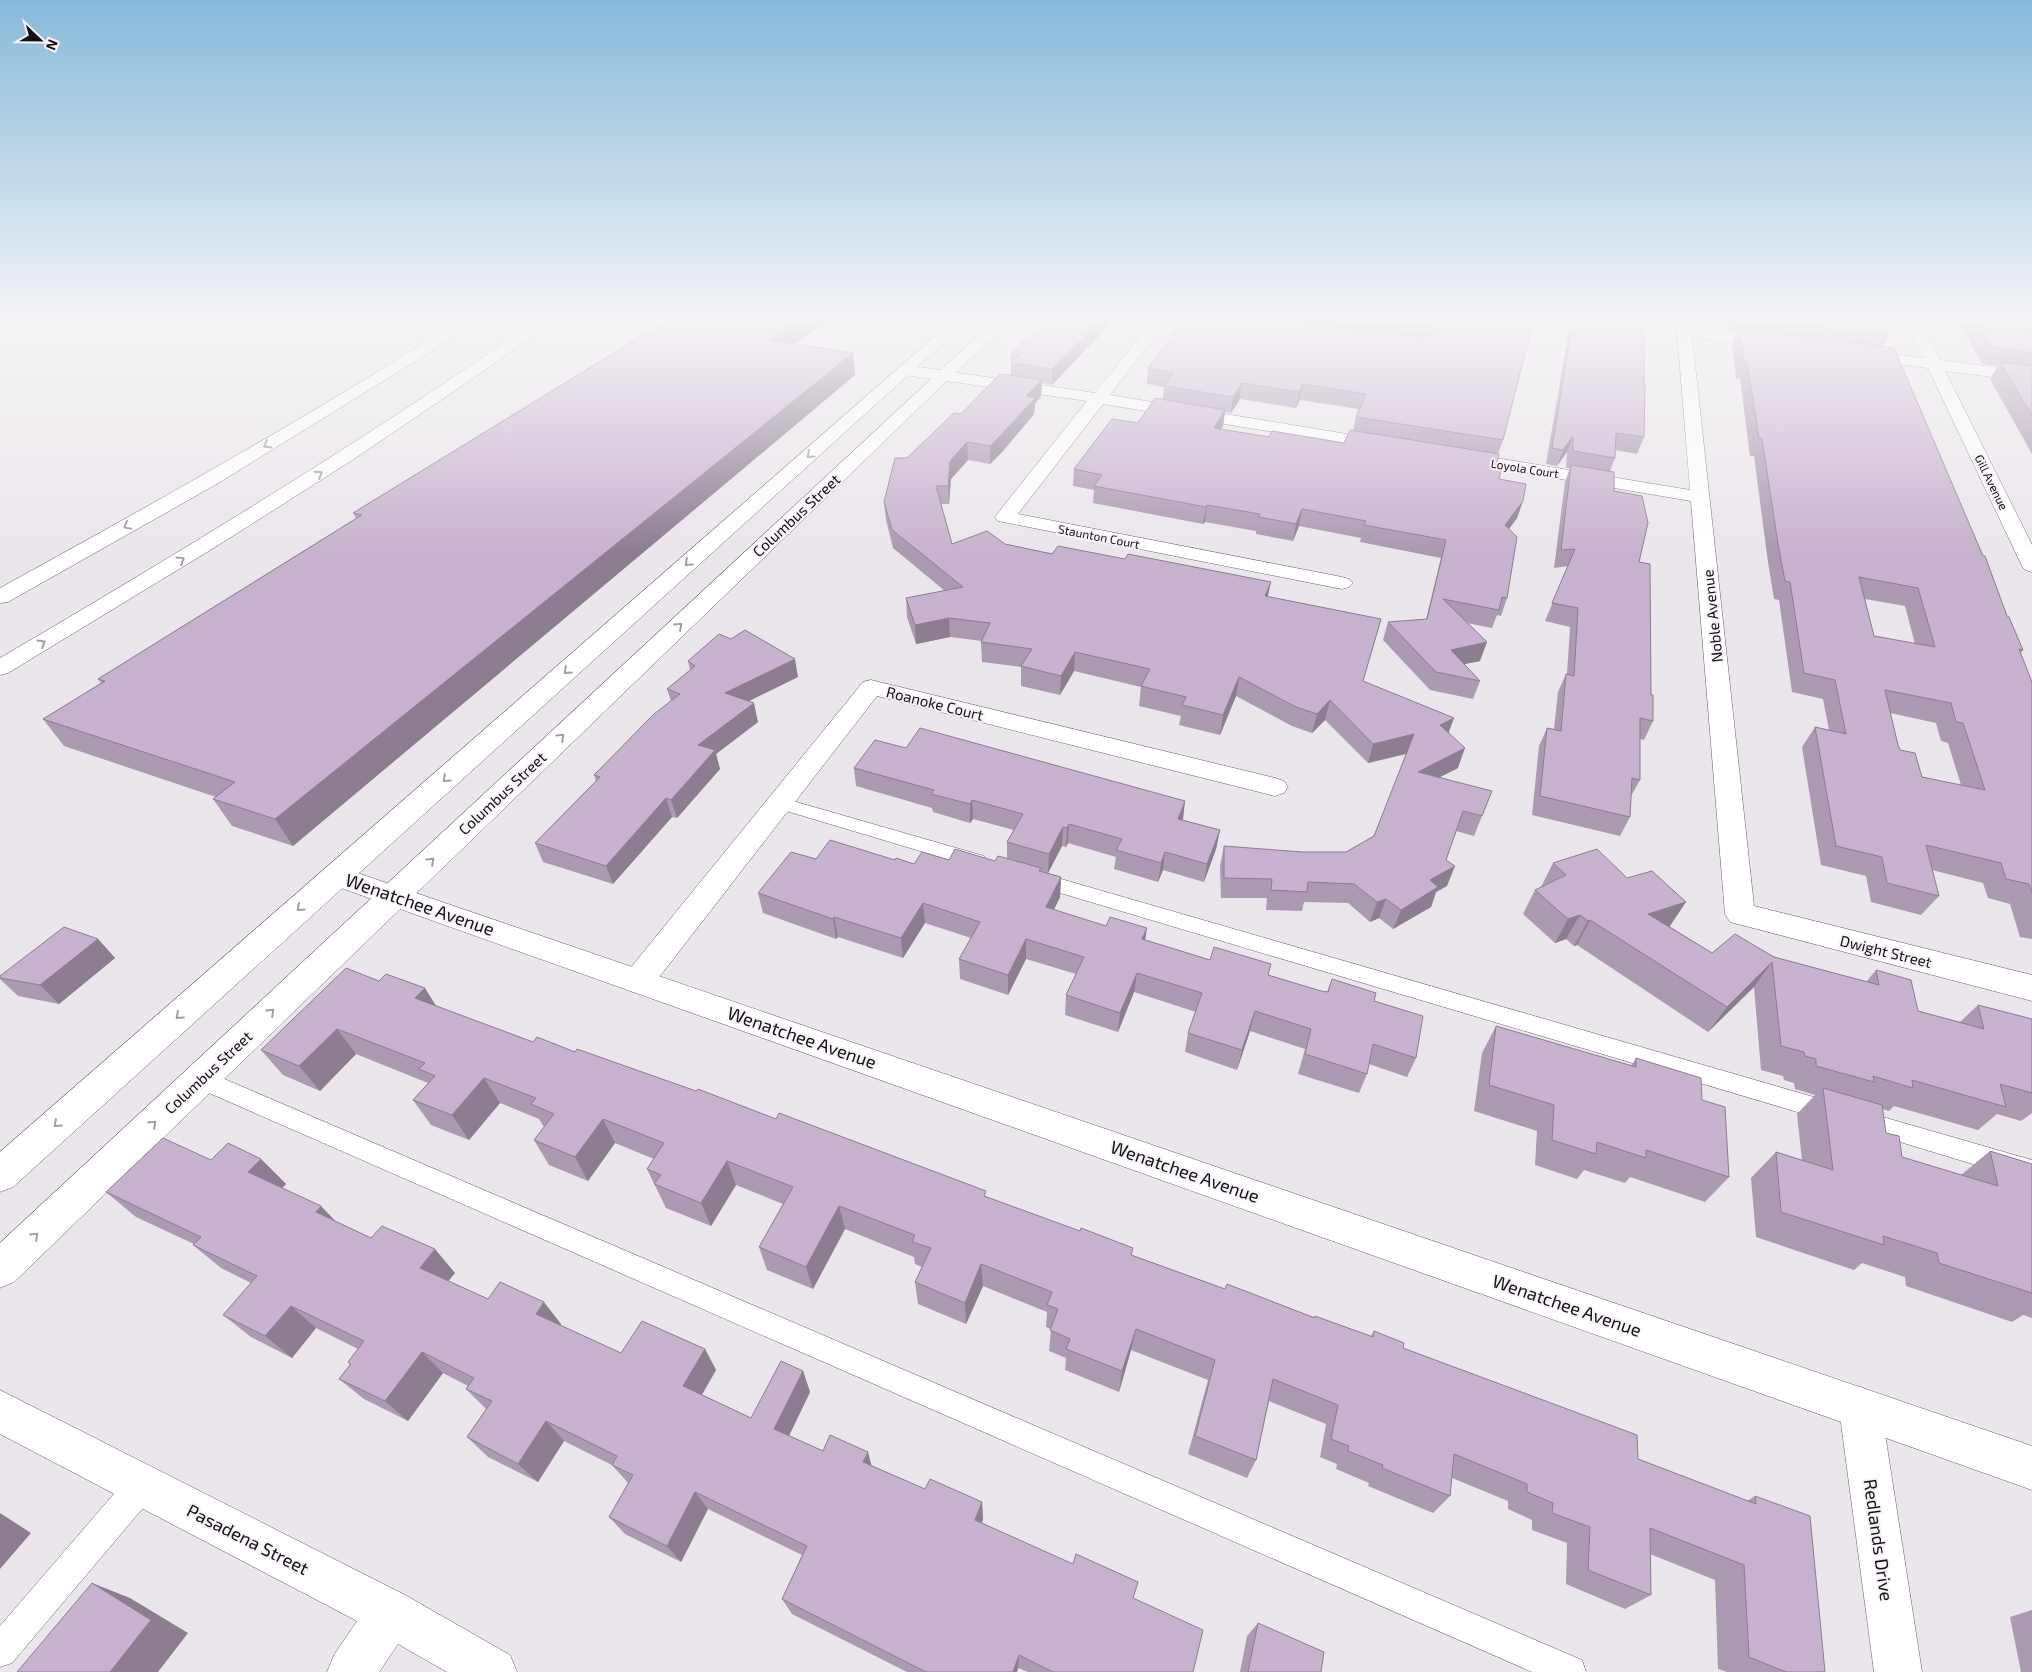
<svg xmlns="http://www.w3.org/2000/svg" width="2032" height="1672" font-family="'Exo 2',sans-serif">
<style>
.lines{fill:none;stroke-linecap:round;stroke-linejoin:round}
.service-casing{stroke:#656166;stroke-width:1}
.minor-casing{stroke:#656166;stroke-width:1}
.tertiary-casing{stroke:#656166;stroke-width:1}
.secondary-casing{stroke:#656166;stroke-width:1}
.motorway-casing{stroke:#656166;stroke-width:1}
.service{fill:#fff;fill-rule:evenodd}
.minor{fill:#fff;fill-rule:evenodd}
.tertiary{fill:#fff;fill-rule:evenodd}
.secondary{fill:#fff;fill-rule:evenodd}
.motorway{fill:#fff;fill-rule:evenodd}
.wall{fill:#ac99b2;fill-rule:evenodd}
.shaded-wall{fill:#8c7d91}
.building{fill:#c8b2cf;stroke:#8c7d91;fill-rule:evenodd}
.oneway{stroke:#a09fa0}
.labels{text-anchor:middle;dominant-baseline:central;stroke-width:4;stroke-linejoin:round;paint-order:stroke}
.far-street-label{font-size:12px;fill:#121012;stroke:#f8f3fa}
.street-label{font-size:15px;fill:#121012;stroke:#f8f3fa}
.near-street-label{font-size:18px;fill:#121012;stroke:#f8f3fa}
</style>
<rect width="100%" height="100%" fill="#ebe6ec"/>
<g class="lines">
<defs>
<path id="service" d="M893,318H917L954,323L959,326L954,329L898,321Z
M779,797L984,856L987,861L984,866L977,868L773,807L770,803L773,799Z
M1037,872L1831,1102L1839,1105L1843,1112L1839,1119L1831,1122L1030,884L1027,879L1030,874Z
M201,1069L1582,1660L1586,1672H1532L193,1086L190,1079L193,1072Z
M1862,1111L2032,1160V1182L1854,1128L1850,1121L1854,1114Z
M142,1470L153,1474L157,1485L153,1496L12,1663L0,1667V1626L131,1474Z"/>
<path id="minor" d="M1155,318H1169L1110,395L1383,440L1389,441L1392,445L1389,449L1383,450L1103,404L1018,514L1342,577L1349,579L1353,583L1349,587L1342,589L998,521L995,517L998,513L1087,401L905,375L899,373L897,370L899,367L905,365L1095,393Z
M1676,318H1690L1691,328L1772,338L1777,340L1780,343L1777,346L1772,348L1692,337L1754,906L2032,975V1001L1730,922L1725,914L1691,501L1460,462L1454,461L1451,457L1454,453L1460,452L1690,490Z
M1905,318H1919L1940,360L2032,372V382L1945,371L2032,545V572L2025,570L2022,566L1928,368L1862,360L1857,358L1854,355L1857,352L1862,350L1924,358Z
M871,680L1275,778L1284,781L1288,787L1284,793L1275,796L877,696L650,989L639,992L628,989L623,980L628,971L863,682Z
M1860,1387L1875,1393L1881,1408L1922,1672H1874L1839,1408L1845,1393Z
M0,1390L407,1596L510,1655L517,1672H447L398,1644L379,1672H327L334,1655L357,1621L0,1434Z"/>
<path id="tertiary" d="M337,866L2032,1446V1490L327,883L323,876L327,869Z"/>
<path id="secondary" d="M956,318H971L13,1187L0,1192V1152Z
M997,318H1012L14,1282L0,1288V1243Z"/>
<path id="motorway" d="M463,318H479L427,354L215,485L8,602L0,603V588C156,502 313,415 463,318Z
M540,318H556L488,368L354,459L217,546L8,673L0,675V658C184,550 365,440 540,318Z"/>
</defs>
<!-- service casing -->
<use href="#service" class="service-casing"/>
<!-- minor casing -->
<use href="#minor" class="minor-casing"/>
<!-- tertiary casing -->
<use href="#tertiary" class="tertiary-casing"/>
<!-- secondary casing -->
<use href="#secondary" class="secondary-casing"/>
<!-- motorway casing -->
<use href="#motorway" class="motorway-casing"/>
<!-- service -->
<use href="#service" class="service"/>
<!-- minor -->
<use href="#minor" class="minor"/>
<!-- tertiary -->
<use href="#tertiary" class="tertiary"/>
<!-- secondary -->
<use href="#secondary" class="secondary"/>
<!-- motorway -->
<use href="#motorway" class="motorway"/>
</g>
<!-- wall -->
<path class="wall" d="M671,318H832L795,344L853,353L855,375L293,846L232,826L213,799L216,797L64,746L43,719L101,683L98,679L356,518L353,513Z
M1046,318H1116L1052,385L1042,383L1041,396L1035,404L1034,414L1003,451L990,464L968,460L951,479L949,504H941L952,544H1005L1268,597L1381,619L1363,681L1449,733L1458,768L1440,777L1482,816L1474,836L1456,831L1446,860L1447,886L1436,892L1431,907L1393,929L1379,918L1370,922L1348,903L1304,902L1302,911L1266,910L1267,898H1221L1220,866L1224,846L1302,852H1346L1374,836L1407,754L1368,763L1325,720L1312,733L1292,726L1236,696L1220,735L1179,725L1181,716L1139,706L1141,687L1074,671L1060,695L1021,686V667L982,662L981,642L982,641L950,637L916,644L907,617L906,598L945,591L893,548L886,520L884,502L907,458L961,414L1011,376V354L1046,319Z
M1186,318H1534L1503,440L1498,454L1496,469L1499,479L1523,501L1517,518L1509,529L1507,598L1501,616L1497,615L1492,628L1467,623L1480,661L1464,664L1480,681L1473,699L1430,690L1383,640L1388,622L1426,619L1441,558L1360,542L1361,538L1299,526L1293,541L1256,534V531L1205,522L1203,524L1093,503L1094,490L1073,486L1074,469L1138,423L1163,400L1164,387L1147,384L1148,368ZM1240,399L1296,408L1300,400L1359,409L1356,417L1353,430L1344,443L1269,437L1221,429L1223,426L1225,412L1231,413Z
M1571,318H1642V336L1644,437L1637,454L1615,450V458L1610,471L1614,491L1639,562L1653,721L1644,740L1640,739V780L1631,796L1630,817L1620,836L1532,815L1539,746L1547,728L1554,729L1558,692L1566,674H1567L1570,627L1545,621L1568,566L1554,568L1565,482L1570,468H1566L1567,452L1557,466L1546,464Z
M1728,318H1880L1888,336L1882,347L2023,650L2020,654L2032,682V939L2020,937L2010,904L1988,898L1983,883L1932,870L1939,896L1921,915L1871,902L1866,876L1821,865L1802,747L1815,727L1829,730L1823,699L1792,692L1779,600L1774,599L1768,562L1754,456H1750L1740,378H1736L1732,344L1737,332L1730,331ZM1865,599L1905,606L1915,644L1874,636ZM1890,713L1936,723L1941,741L1948,743L1961,785L1922,777L1900,750L1898,745Z
M1956,318H2032V454L1990,379L1998,366L1982,364Z
M688,661L798,677L748,701L758,722L716,754L720,769L677,818L672,817L613,884L543,862L535,843L596,781L594,775L671,701L667,689L690,670Z
M854,768L1183,820L1220,830L1216,849L1204,882L1163,870L1158,882L1114,869L1116,857L1068,843L1066,847L1062,846L1048,873L1061,877L1060,897L1054,910L1145,940L1210,960L1268,975L1321,991L1327,992L1332,979L1374,1001L1416,1058L1407,1077L1369,1064L1367,1074L1359,1093L1298,1074L1305,1049L1250,1031L1237,1070L1185,1052L1188,1033L1196,1012L1134,992L1118,1032L1065,1015L1066,995L1076,974L1026,959L1008,995L960,979L959,959L971,938L925,923L903,958L838,937L836,939L763,913L758,893L816,859L895,860L914,864L949,860L995,861L1007,859V842L1014,830L973,819L970,823L933,812L932,808L856,786Z
M1553,863L1627,878L1686,902L1669,926L1712,953L1774,957L1866,982L1876,970L1918,1011L1960,1022L1978,1005L2032,1019V1113L2021,1121L1997,1114L1978,1130L1894,1106L1889,1111L1882,1109L1886,1133L1902,1157L1961,1175L1990,1151L2032,1164V1318L2023,1315L2012,1322L1906,1286L1905,1277L1862,1263L1854,1270L1756,1237L1751,1178L1776,1152L1802,1160L1797,1114L1815,1095L1795,1089L1794,1083L1784,1080L1783,1076L1761,1070L1754,987L1708,1032L1577,945L1574,946L1566,939L1555,943L1523,914L1535,890L1541,887Z
M98,939L115,958L59,1004L18,996L0,979V976Z
M379,981L436,1006L533,1042L575,1052L696,1091L776,1119L986,1197L1132,1255L1225,1289L1314,1317L1315,1316L1371,1336L1374,1331L1403,1348L1638,1459L1747,1501L1755,1496L1825,1672H1727L1718,1669L1715,1580L1650,1554L1651,1595L1625,1609L1566,1584L1567,1543L1532,1530V1520L1508,1509V1501L1452,1478L1450,1496L1433,1513L1368,1486L1369,1483L1336,1469L1337,1464L1320,1457L1326,1424L1269,1401L1256,1460L1247,1478L1188,1454L1208,1380L1131,1350L1119,1392L1065,1370L1066,1358L1049,1351L1051,1329L1046,1327L1047,1312L983,1286L966,1324L918,1304L915,1282L922,1267L915,1264L914,1257L845,1229L813,1289L767,1270L759,1247L783,1204L736,1185L711,1226L666,1208L647,1169L654,1159L615,1143L588,1181L549,1165L534,1140L544,1127L539,1119L500,1103L469,1140L431,1125L413,1100L428,1083L356,1054L320,1091L283,1075L261,1050Z
M1496,1026L1631,1066L1636,1058L1702,1100L1729,1177L1705,1202L1630,1177L1625,1183L1584,1170L1577,1179L1535,1165L1537,1131L1474,1111L1482,1053Z
M261,1159L286,1184L282,1188L336,1222L371,1238L455,1273L448,1281L488,1299L561,1324L560,1325L621,1353L705,1349L716,1370L702,1395L751,1418L803,1371L810,1392L789,1436L823,1451L872,1466L925,1489L982,1502L983,1519L982,1523L1133,1598L1193,1672H1028L1018,1668L1017,1672H907L792,1614L782,1599L802,1555L708,1509L681,1562L625,1534L609,1517L628,1483L612,1465L564,1441L538,1482L488,1457L467,1437L486,1409L466,1389L468,1386L443,1373L408,1421L364,1399L339,1379L350,1364L348,1362L358,1349L316,1328L292,1358L251,1337L223,1315L251,1283L221,1268L193,1245L194,1244L136,1217L106,1192L211,1160Z
M2032,1610V1672H2021L2010,1617Z
M1258,1623L1321,1672H1240L1247,1636Z"/>
<!-- shaded-wall -->
<path class="shaded-wall" d="M800,318H832L771,361L768,340Z
M1103,318H1116L1052,385V369Z
M853,353L855,375L293,846L275,819Z
M1042,380L1041,396L1035,404L1034,414L1003,451L990,464V446L1026,396Z
M1242,383L1240,399L1231,413L1233,397Z
M1303,384L1300,400L1296,408L1299,392Z
M1225,410L1223,426L1212,444L1214,428Z
M1573,436L1567,452L1557,466L1563,450Z
M967,442L968,460L951,479L949,504L948,486L950,461Z
M1523,501L1517,518L1499,542L1505,525Z
M1207,505L1205,522L1203,524L1206,507Z
M1302,509L1299,526L1293,541L1296,524Z
M1271,582L1267,600L1265,596Z
M949,618L950,637L916,644L915,625Z
M1487,642L1480,661L1445,668L1451,650Z
M1075,652L1074,671L1060,695L1061,676Z
M795,659L798,677L729,711L725,693Z
M1239,677L1236,696L1220,735L1223,715Z
M1330,700L1325,720L1312,733L1317,714Z
M754,703L758,722L716,754L720,769L677,818L671,800L698,745Z
M1454,718L1447,737L1440,725Z
M1414,734L1408,753L1368,763L1373,744Z
M1465,748L1458,768L1412,791L1418,772Z
M666,798L672,817L613,884L606,866Z
M972,800L973,819L970,823V804Z
M1185,801L1183,820L1178,819Z
M1069,824L1068,843L1066,847L1067,828Z
M1063,827L1062,846L1048,873L1049,854Z
M1220,830L1216,849L1204,882L1207,864Z
M1165,852L1163,870L1158,882L1161,863Z
M1455,866L1447,886L1436,892L1431,907L1393,929L1401,910L1430,880Z
M1061,877L1060,897L1045,927L1046,907Z
M1386,899L1379,918L1370,922L1377,902Z
M1686,902L1670,926L1633,939L1648,914Z
M923,903L925,923L903,958L901,938Z
M1580,915L1566,939L1555,943L1568,919Z
M834,917L838,937L836,939L833,919Z
M1590,920L1577,945L1574,946L1588,921Z
M1147,928L1144,948L1142,939Z
M98,939L115,958L59,1004L40,985Z
M1026,939V959L1008,995V975Z
M1772,962L1754,987L1708,1032L1727,1007Z
M1137,973L1134,992L1118,1032L1120,1013Z
M425,988L441,1014L415,998Z
M1255,1011L1250,1031L1237,1070L1242,1050Z
M337,1029L356,1054L320,1091L299,1066Z
M484,1078L500,1103L469,1140L452,1115Z
M603,1119L615,1143L588,1181L575,1157Z
M261,1159L286,1184L273,1197L248,1172Z
M727,1161L736,1185L711,1226L701,1203Z
M321,1206L344,1230L316,1212Z
M839,1206L845,1229L813,1289L806,1267Z
M435,1249L455,1273L440,1291L420,1268Z
M981,1264L983,1286L966,1324L965,1303Z
M544,1302L561,1324L553,1336L536,1314Z
M291,1306L316,1328L292,1358L265,1336Z
M1136,1329L1131,1350L1119,1392L1122,1371Z
M705,1349L716,1370L695,1406L683,1386Z
M422,1352L443,1373L408,1421L385,1401Z
M803,1371L810,1392L783,1448L774,1429Z
M546,1421L564,1441L538,1482L518,1464Z
M868,1452L873,1471L863,1462Z
M695,1492L708,1509L681,1562L667,1546Z
M982,1502L983,1519L977,1536L975,1520Z
M0,1513L31,1533L0,1569Z
M92,1583L130,1598L188,1633L158,1672H110Z
M1019,1655L1018,1668L1017,1672H1013Z"/>
<!-- building -->
<path class="building" d="M671,318H800L768,340L853,353L275,819L213,799L235,782L43,719L105,681L98,679L362,515L353,513Z
M1048,318H1103L1052,369L1011,363L1019,355L1011,354Z
M1186,318H1279L1425,338L1431,335L1435,331L1425,324L1374,318H1534L1503,440L1356,417L1366,394L1303,384L1299,392L1242,383L1233,397L1164,386L1173,373L1148,368Z
M1573,318H1642V336H1644V384H1645L1644,437L1616,433L1615,458L1573,451V436L1563,450L1552,448Z
M1745,318H1880L1888,336Z
M1975,318H2032V353L1992,347Z
M1739,329L1894,348L1983,556H1985L2007,616L2009,617L2023,650L2019,649L2032,682V893L2029,884L2006,879L2001,863L1926,845L1939,896L1887,883L1882,857L1836,846L1815,727L1846,734L1835,680L1804,673L1790,582L1785,581L1778,544L1762,439L1759,438L1747,362L1744,361ZM1859,577L1918,588L1935,647L1874,636ZM1885,690L1951,703L1956,722L1963,723L1985,790L1922,777L1915,753L1900,750L1898,745Z
M2000,362L2032,366V416Z
M1000,374L1042,380L1026,396L1035,398L1002,434L990,446L967,442L950,461L948,486H936L952,544L987,531L1005,544L1052,554L1058,546L1125,559L1128,554L1271,582L1265,596L1381,619L1363,681L1454,718L1440,725L1465,748L1418,772L1492,791L1482,816L1463,811L1446,860L1455,866L1430,880L1438,887L1401,910L1386,899L1377,902L1354,884L1308,882L1307,892L1271,890L1272,879L1224,878V846L1302,852H1346L1374,836L1414,734L1373,744L1330,700L1317,714L1296,707L1239,677L1223,715L1182,705L1186,697L1141,686L1150,669L1075,652L1061,676L1021,666L1032,649L981,642L990,623L949,618L915,625L906,598L963,587L892,530L884,502L895,458H907L954,413L961,414Z
M1155,398L1225,410L1214,428L1269,437L1272,431L1344,443L1350,430L1499,454L1496,469L1501,470L1499,479L1526,484L1523,501L1505,525L1517,537L1507,598L1502,597L1499,610L1443,599L1487,642L1451,650L1480,681L1436,672L1388,622L1427,619L1446,540L1364,525L1366,521L1302,509L1296,524L1259,517L1260,514L1207,505L1206,507L1094,486L1102,475L1074,469L1112,419L1138,423Z
M1571,465L1614,472V491L1642,496L1648,523L1639,562L1650,564L1651,695H1653V721L1640,718V780L1632,778L1630,817L1540,796L1547,728L1561,731L1566,674L1574,676L1578,608L1552,603L1575,549L1561,550Z
M745,630L795,659L725,693L754,703L698,745L715,750L671,800L666,798L606,866L535,843L600,777L594,775L654,714L680,694L667,689L695,666L688,661L719,634L731,639Z
M920,728L1185,801L1178,819L1220,830L1207,864L1165,852L1161,863L1116,850L1122,839L1069,824L1067,828L1063,827L1049,854L1007,842L1023,814L972,800L970,804L931,794L934,790L854,768L875,740L906,748Z
M830,840L895,860L896,858L914,864L922,852L949,860L955,849L995,861L998,856L1041,868L1039,871L1061,877L1046,907L1106,926L1110,917L1147,928L1142,939L1210,960L1214,947L1271,964L1268,975L1321,991L1328,992L1332,979L1376,993L1374,1001L1423,1016L1416,1058L1373,1044L1367,1074L1305,1054L1311,1029L1255,1011L1242,1050L1188,1033L1202,993L1137,973L1120,1013L1066,995L1084,957L1026,939L1008,975L959,959L980,922L923,903L901,938L834,917L833,919L758,893L791,852L816,859Z
M1597,849L1627,878L1652,871L1686,902L1648,914L1712,953L1735,934L1774,957L1879,985L1876,970L1911,980L1918,1011L1984,1029L1978,1005L2032,1019V1093L2000,1084L2006,1107L1912,1080L1913,1088L1873,1076L1874,1082L1816,1066V1059L1805,1056L1804,1052L1781,1046L1772,962L1727,1007L1590,920L1588,921L1580,915L1568,919L1535,890L1566,875L1553,863Z
M64,927L98,939L40,985L0,978V976Z
M346,968L379,981L386,974L425,988L415,998L533,1042L537,1037L575,1052L577,1049L696,1091L698,1089L776,1119L779,1113L986,1191L984,1196L1080,1231L1081,1228L1133,1248L1131,1255L1225,1289L1227,1284L1315,1318V1316L1373,1337L1374,1331L1404,1343L1403,1348L1637,1435L1638,1459L1756,1504L1755,1496L1810,1516L1825,1672H1786L1749,1657L1744,1565L1650,1528L1651,1595L1588,1570L1590,1527L1552,1513L1553,1503L1527,1492V1484L1454,1454L1450,1496L1382,1468L1383,1465L1348,1451L1349,1446L1331,1439L1338,1405L1273,1379L1256,1460L1195,1436L1215,1360L1136,1329L1122,1371L1066,1349L1070,1339L1050,1330L1058,1309L1047,1305L1052,1292L981,1264L965,1303L915,1282L931,1248L912,1242L915,1235L839,1206L806,1267L759,1247L793,1187L727,1161L701,1203L654,1184L661,1175L647,1169L664,1143L603,1119L575,1157L534,1140L554,1114L531,1104L536,1098L484,1078L452,1115L413,1100L435,1076L419,1069L425,1063L337,1029L299,1066L261,1050Z
M1496,1026L1636,1067V1058L1701,1078L1702,1100L1725,1107L1729,1177L1646,1150V1158L1597,1142L1596,1154L1552,1140L1554,1105L1489,1085Z
M1823,1088L1882,1105L1886,1133L1899,1136L1902,1157L1998,1186L1990,1151L2032,1164V1293L1939,1263L1937,1253L1883,1236L1884,1245L1781,1212L1776,1152L1833,1170Z
M163,1138L211,1160L228,1143L261,1159L248,1172L321,1206L316,1212L371,1238L382,1226L435,1249L420,1268L488,1299L500,1282L544,1302L536,1314L621,1353L642,1321L705,1349L683,1386L751,1418L781,1361L803,1371L774,1429L823,1451L830,1435L868,1452L863,1462L925,1489L930,1479L982,1502L975,1520L1073,1564L1076,1554L1138,1582L1133,1598L1203,1630L1193,1672H1053L1019,1655L1013,1672H926L782,1599L807,1546L695,1492L667,1546L609,1517L633,1475L612,1465L617,1456L546,1421L518,1464L467,1437L492,1401L466,1389L474,1378L422,1352L385,1401L339,1379L351,1364L348,1362L364,1341L291,1306L265,1336L223,1315L257,1276L193,1245L201,1237L106,1192Z
M92,1583L151,1620L110,1672H17Z
M1258,1623L1324,1652L1321,1672H1248Z"/>
<!-- one-way arrows -->
<defs><path id="oneway-chevron" d="M-2-3.5L2.5 0L-2 3.5" fill="none" stroke-width="1.6" stroke-linecap="round" stroke-linejoin="round" transform="scale(1.25)"/></defs>
<g class="oneway">
<use href="#oneway-chevron" transform="translate(267 445) rotate(149)"/>
<use href="#oneway-chevron" transform="translate(810 455) rotate(138)"/>
<use href="#oneway-chevron" transform="translate(319 474) rotate(-33)"/>
<use href="#oneway-chevron" transform="translate(127 526) rotate(151)"/>
<use href="#oneway-chevron" transform="translate(181 560) rotate(-32)"/>
<use href="#oneway-chevron" transform="translate(688 563) rotate(138)"/>
<use href="#oneway-chevron" transform="translate(679 626) rotate(-43)"/>
<use href="#oneway-chevron" transform="translate(42 643) rotate(-31)"/>
<use href="#oneway-chevron" transform="translate(567 671) rotate(138)"/>
<use href="#oneway-chevron" transform="translate(561 737) rotate(-43)"/>
<use href="#oneway-chevron" transform="translate(446 779) rotate(138)"/>
<use href="#oneway-chevron" transform="translate(431 861) rotate(-43)"/>
<use href="#oneway-chevron" transform="translate(300 908) rotate(138)"/>
<use href="#oneway-chevron" transform="translate(271 1012) rotate(-43)"/>
<use href="#oneway-chevron" transform="translate(179 1016) rotate(138)"/>
<use href="#oneway-chevron" transform="translate(57 1124) rotate(138)"/>
<use href="#oneway-chevron" transform="translate(153 1124) rotate(-43)"/>
<use href="#oneway-chevron" transform="translate(35 1236) rotate(-43)"/>
</g>
<!-- sky -->
<linearGradient id="sky" x2="0" y2="1"><stop stop-color="#87bada"/><stop offset="0.58" stop-color="#f6f4f6"/><stop offset="1" stop-color="#f6f4f6" stop-opacity="0"/></linearGradient>
<rect width="2032" height="552" fill="url(#sky)"/>
<g class="labels">
<!-- far-street labels -->
<g class="far-street-label">
<text transform="translate(1525 468) rotate(9)">Loyola Court</text>
<text transform="translate(1992 482) rotate(64)">Gill Avenue</text>
<text transform="translate(1099 536) rotate(11)">Staunton Court</text>
</g>
<!-- street labels -->
<g class="street-label">
<text transform="translate(796 515) rotate(-43)">Columbus Street</text>
<text transform="translate(1712 616) rotate(-96)">Noble Avenue</text>
<text transform="translate(935 703) rotate(14)">Roanoke Court</text>
<text transform="translate(502 793) rotate(-43)">Columbus Street</text>
<text transform="translate(1886 951) rotate(14)">Dwight Street</text>
<text transform="translate(208 1072) rotate(-43)">Columbus Street</text>
</g>
<!-- near-street labels -->
<g class="near-street-label">
<text transform="translate(420 904) rotate(19)">Wenatchee Avenue</text>
<text transform="translate(802 1037) rotate(19)">Wenatchee Avenue</text>
<text transform="translate(1185 1171) rotate(19)">Wenatchee Avenue</text>
<text transform="translate(1567 1305) rotate(19)">Wenatchee Avenue</text>
<text transform="translate(248 1539) rotate(27)">Pasadena Street</text>
<text transform="translate(1879 1540) rotate(82)">Redlands Drive</text>
</g>
</g>
<!-- north arrow -->
<g transform="translate(40 40) rotate(112)" stroke="#f8f3fa" stroke-width="4" paint-order="stroke">
<path d="M0-4L9 19L0 12L-9 19Z" fill="#121012"/>
<text y="-8" font-size="14" font-weight="bold" text-anchor="middle" fill="#121012">N</text>
</g>
</svg>
